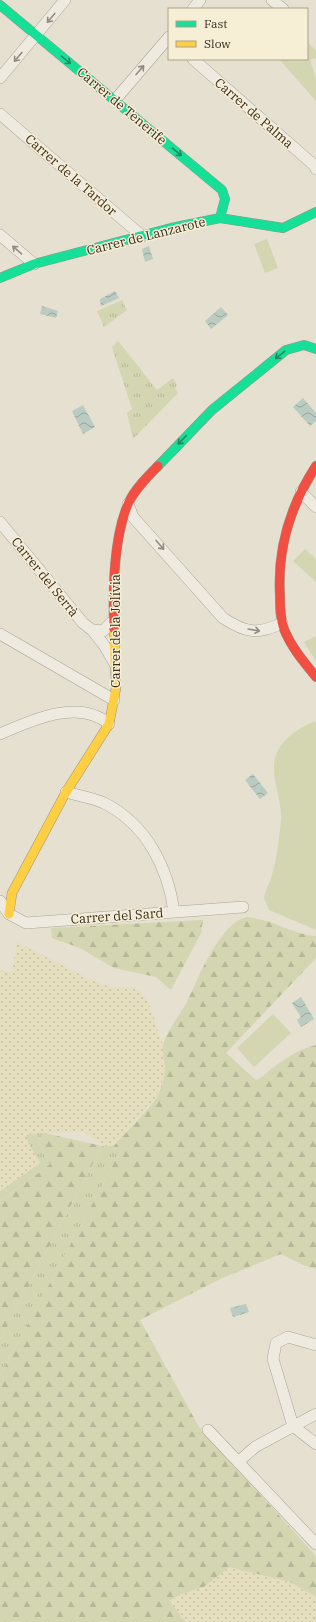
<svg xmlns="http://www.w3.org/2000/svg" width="316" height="1622" font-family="'IBM Plex Serif',serif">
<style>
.farmland{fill:url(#farmland-dots)}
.grass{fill:url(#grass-tufts)}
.forest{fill:url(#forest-firs)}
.green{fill:#d4d6b1}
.water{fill:url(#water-waves)}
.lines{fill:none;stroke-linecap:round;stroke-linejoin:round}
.street-casing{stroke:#aba597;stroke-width:12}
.fast-casing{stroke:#9a9488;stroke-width:10}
.slow-casing{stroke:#9a9488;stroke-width:10}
.jam-casing{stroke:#9a9488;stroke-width:10}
.street{stroke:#eeeae0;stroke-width:11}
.fast{stroke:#16e098;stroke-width:9}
.slow{stroke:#ffcf43;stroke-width:9}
.jam{stroke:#f24e42;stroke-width:9}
.oneway{stroke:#948c80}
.oneway2{stroke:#28865c}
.labels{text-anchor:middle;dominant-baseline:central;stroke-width:3;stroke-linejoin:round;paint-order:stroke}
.street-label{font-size:13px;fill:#3a2d1f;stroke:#f6eed5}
</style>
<defs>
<pattern id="farmland-dots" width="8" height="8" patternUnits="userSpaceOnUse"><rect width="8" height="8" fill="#e5dfc0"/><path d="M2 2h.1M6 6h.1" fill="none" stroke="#c5c0a5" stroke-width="1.8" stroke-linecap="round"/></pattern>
<pattern id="grass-tufts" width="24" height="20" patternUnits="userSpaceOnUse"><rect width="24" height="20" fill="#d4d6b1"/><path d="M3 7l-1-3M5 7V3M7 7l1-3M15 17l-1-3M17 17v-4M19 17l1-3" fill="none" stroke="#b7b898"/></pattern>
<pattern id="forest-firs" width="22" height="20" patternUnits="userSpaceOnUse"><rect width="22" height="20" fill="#d4d6b1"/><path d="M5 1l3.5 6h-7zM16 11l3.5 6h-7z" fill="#b7b898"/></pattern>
<pattern id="water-waves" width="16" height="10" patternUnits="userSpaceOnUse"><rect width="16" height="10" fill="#bacbc1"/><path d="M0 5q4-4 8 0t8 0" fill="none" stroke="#98a59c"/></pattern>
</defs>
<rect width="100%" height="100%" fill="#e5e0cf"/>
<!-- farmland -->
<path class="farmland" d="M17,942L94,981L110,987H133L141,993L149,1003L163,1046L165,1068L163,1079L157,1096L114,1146H102L83,1131L27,1135L28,1142L41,1163L0,1191V970L12,972Z
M229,1567L290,1582L316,1597V1622H186L169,1602L180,1595L204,1587Z"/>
<!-- grass -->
<path class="grass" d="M122,300L127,310L104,327L97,311Z
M118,341L157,390L173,378L177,385L175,388L178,393L133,439L127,413L132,409L112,347Z
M44,1133L38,1140L42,1151L50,1164L15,1191L0,1200V1191L40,1163L28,1142L26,1135Z
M102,1146H114L120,1152L0,1376V1340Z"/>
<!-- forest -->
<path class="forest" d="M247,917C272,919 294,935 316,936V958L226,1053L256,1080C263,1077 267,1072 274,1067C287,1057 300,1049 316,1045V1269L303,1265L281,1254L220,1279L140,1320L199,1427L316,1556V1597L290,1582L229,1567L204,1587L180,1595L169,1601L186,1622H0V1376L120,1152L114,1146C124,1134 152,1107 158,1095C162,1086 165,1075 165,1066C164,1059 162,1051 163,1045C168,1029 179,1016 187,1002C198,979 220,922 247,917Z
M203,920L201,933L171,990L156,977L114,968L80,948L52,938L51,928Z
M44,1133L102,1146L0,1340V1200L15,1191L50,1164L42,1151L38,1139Z"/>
<!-- green -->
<path class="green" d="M307,42L316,50V58L310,60L316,79V101L279,59H307Z
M267,239L278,268L265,273L254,244Z
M305,549L316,559V582L293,561Z
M316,636V661L304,642Z
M316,721V930L269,910L264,898C265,890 269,885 271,878C277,860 279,839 281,820C282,802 274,786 274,768C273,745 296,728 316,721Z
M273,1014L291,1033L254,1067L237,1048Z"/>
<!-- water -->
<path class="water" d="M149,246L153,259L145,262L142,249Z
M115,291L119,298L101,306L100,299Z
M42,306L58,311L56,318L40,314Z
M221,307L228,315L211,329L205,321Z
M303,398L316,413V421L310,426L293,407Z
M83,405L95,427L83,434L72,411Z
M253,774L268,793L260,799L245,780Z
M301,997L314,1019L301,1027L297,1020L301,1017L292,1003Z
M246,1304L249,1312L233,1317L230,1308Z"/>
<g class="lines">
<defs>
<path id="street" d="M272,0L283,9
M193,9L200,0
M193,59L315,166L316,169
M0,78L65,0
M115,100L169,37
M0,114L142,236
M0,235L34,264
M301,492L316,507
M128,504L133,517L223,618C246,633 258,635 282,623
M0,522L83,623L92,630L103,631L113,621
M92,630L104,645L115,664
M0,634L114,700
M0,734C32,720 79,698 109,724
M66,792C79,796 93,798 104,803C146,824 168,867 174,912
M0,901L9,914L26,923L243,907
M316,1345L288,1337L276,1343L273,1359L293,1426L316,1444
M208,1430L316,1544
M238,1462L255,1447L316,1414"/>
<path id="fast" d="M0,5L222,190L225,199L220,218
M0,278L34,264L171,228L220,218L283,228L316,212
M158,466L212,410L286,350L304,345L316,349"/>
<path id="slow" d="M9,914L12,893L66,792L109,724L116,688L114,629"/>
<path id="jam" d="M316,466C290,506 277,548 280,596C280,607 280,618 284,629C291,647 304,662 316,677
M114,629C113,591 113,537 129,502C135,489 148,476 158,466"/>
</defs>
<!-- street casing -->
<use href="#street" class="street-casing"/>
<!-- fast casing -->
<use href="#fast" class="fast-casing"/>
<!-- slow casing -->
<use href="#slow" class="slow-casing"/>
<!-- jam casing -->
<use href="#jam" class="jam-casing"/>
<!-- street -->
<use href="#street" class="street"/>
<!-- fast -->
<use href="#fast" class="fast"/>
<!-- slow -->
<use href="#slow" class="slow"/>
<!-- jam -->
<use href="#jam" class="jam"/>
</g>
<!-- one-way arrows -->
<defs><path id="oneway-shaft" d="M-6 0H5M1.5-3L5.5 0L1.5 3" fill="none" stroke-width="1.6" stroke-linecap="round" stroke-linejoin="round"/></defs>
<g class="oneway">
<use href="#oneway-shaft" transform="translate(51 18) rotate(130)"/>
<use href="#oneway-shaft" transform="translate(18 57) rotate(130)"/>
<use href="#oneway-shaft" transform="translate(140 70) rotate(-49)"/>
<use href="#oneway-shaft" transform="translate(17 250) rotate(-139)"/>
<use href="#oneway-shaft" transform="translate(160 545) rotate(49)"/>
<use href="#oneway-shaft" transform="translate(254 630) rotate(10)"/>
</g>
<g class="oneway2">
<use href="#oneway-shaft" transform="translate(66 60) rotate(39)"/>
<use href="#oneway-shaft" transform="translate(177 152) rotate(40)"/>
<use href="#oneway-shaft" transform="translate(280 355) rotate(142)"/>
<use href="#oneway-shaft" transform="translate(182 440) rotate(134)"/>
</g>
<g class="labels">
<!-- street labels -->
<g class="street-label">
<text transform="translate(122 106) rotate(40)">Carrer de Tenerife</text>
<text transform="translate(254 113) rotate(41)">Carrer de Palma</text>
<text transform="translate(71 175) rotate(41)">Carrer de la Tardor</text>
<text transform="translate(146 236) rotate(-14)">Carrer de Lanzarote</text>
<text transform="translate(45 577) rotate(51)">Carrer del Serrà</text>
<text transform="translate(115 631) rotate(-90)">Carrer de la Jolívia</text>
<text transform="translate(117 916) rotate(-4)">Carrer del Sard</text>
</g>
</g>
<!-- legend -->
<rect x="168" y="8" width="140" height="52" fill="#f6eed5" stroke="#aba18c"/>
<rect x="176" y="21" width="20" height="6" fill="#16e098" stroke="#aba18c"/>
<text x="204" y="28" font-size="12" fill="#3a2d1f">Fast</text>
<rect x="176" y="41" width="20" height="6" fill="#ffcf43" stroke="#aba18c"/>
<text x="204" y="48" font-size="12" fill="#3a2d1f">Slow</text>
</svg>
